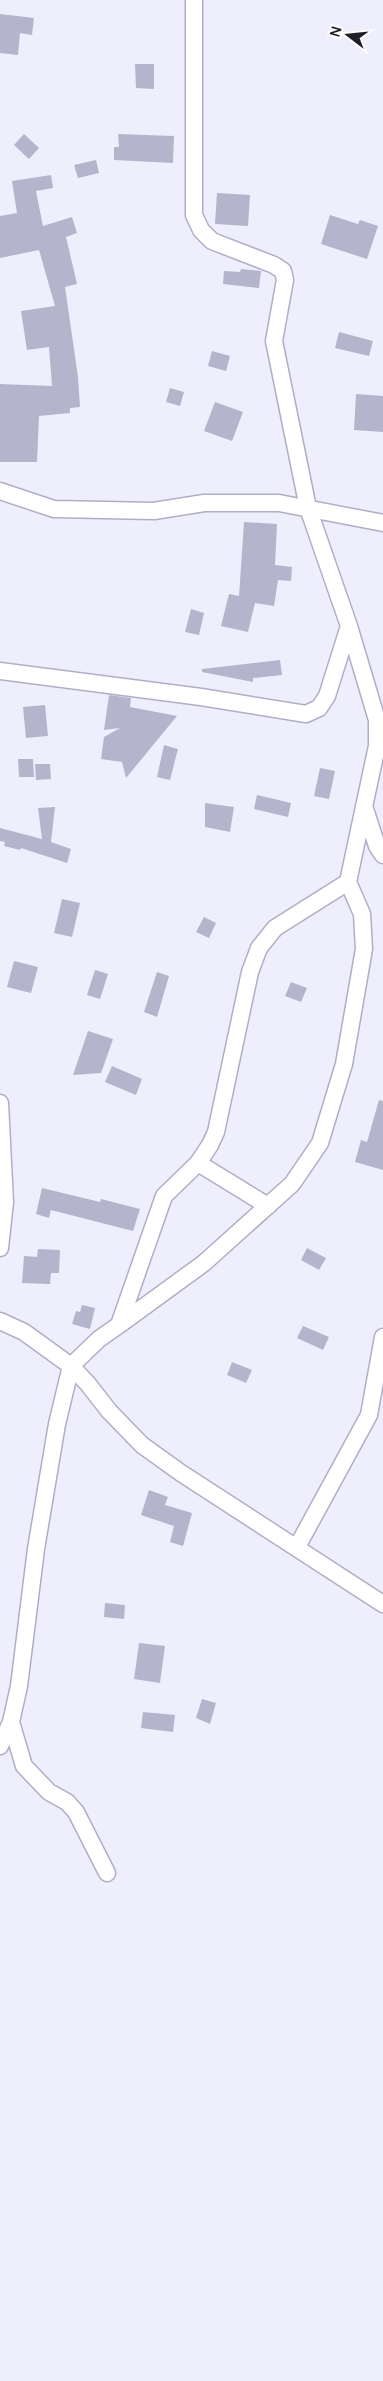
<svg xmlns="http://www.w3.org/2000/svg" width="383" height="2381" font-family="Manrope,sans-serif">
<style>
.building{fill:#b5b4cc}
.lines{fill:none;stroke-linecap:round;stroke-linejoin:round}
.street-casing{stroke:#b0aec6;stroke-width:19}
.street{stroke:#fff;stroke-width:16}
</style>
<rect width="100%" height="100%" fill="#efeefd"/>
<!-- building -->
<path class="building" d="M0,14L34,18L32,35L20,33L18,55L0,53Z
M135,64H154V89L136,88Z
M24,134L39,148L29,159L14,145Z
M118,134L174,136L173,163L114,160V147H119Z
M96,160L99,173L78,178L74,165Z
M51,175L53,188L36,191L43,226L72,217L77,233L66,237L77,284L65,287L78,377L80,407L70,408V413L39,416L37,462H0V384L52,386L49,347L27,350L21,311L55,306L39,250L0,258V216L17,213L12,181Z
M217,193L250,195L248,226L215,224Z
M330,215L358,224L360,220L378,226L367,259L321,244Z
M241,269L261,271L259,288L223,284L224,271L240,272Z
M339,332L373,341L369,356L335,348Z
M212,351L230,356L226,371L208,366Z
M170,388L184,392L180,406L166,402Z
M356,394L383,396V432L354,430Z
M215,402L243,412L232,441L204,431Z
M244,522L277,524L275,565L292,567L291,581L278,580L274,606L255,603L248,632L221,626L229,594L239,596Z
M191,609L204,613L199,635L185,632Z
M280,660L282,675L253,678V682L202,672V669Z
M109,695L131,698L130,707L177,716L126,778L122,762L101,759L104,737L120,728L104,730Z
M45,705L48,736L26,738L23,707Z
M164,745L178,749L170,780L157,777Z
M18,759H33L34,777H19Z
M35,764H50L51,779L36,780Z
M320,768L335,771L329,799L314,796Z
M257,795L291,803L288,817L254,809Z
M205,803L234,807L230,832L205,827Z
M55,807L51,842L71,849L67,863L21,848L20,850L4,846L5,842L0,841V828L42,839L38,808Z
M62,899L80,903L72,937L54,933Z
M204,917L216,923L209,938L196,932Z
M14,961L38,967L31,993L7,987Z
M95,970L108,974L100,999L87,995Z
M157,972L169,976L157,1017L144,1012Z
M291,982L307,988L301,1002L285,996Z
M88,1031L113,1039L106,1059L101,1073L73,1075Z
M112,1066L142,1079L136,1095L105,1082Z
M379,1100L383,1101V1170L355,1162L361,1140L367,1142Z
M42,1188L100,1202L101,1199L140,1209L133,1231L51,1210L49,1218L36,1214Z
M307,1248L326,1258L319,1270L301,1260Z
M38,1249L60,1250L59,1273H51L50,1284L22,1283L24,1256L37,1257Z
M82,1305L95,1308L90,1329L72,1324L76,1311L80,1312Z
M303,1326L329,1337L323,1350L297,1338Z
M232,1362L252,1370L246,1383L227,1375Z
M149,1490L168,1497L165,1505L192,1513L183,1546L170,1542L174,1526L141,1515Z
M105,1603L125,1605L124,1619L104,1617Z
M139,1643L165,1646L160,1683L134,1679Z
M202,1699L216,1703L210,1724L196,1718Z
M143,1712L175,1715L173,1732L141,1728Z"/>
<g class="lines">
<defs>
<path id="street" d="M0,491L54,509L154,511L204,503H279L383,523
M0,671L201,697L306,714L319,708L327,696L349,626
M364,806L377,846L383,855
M0,1103L5,1202L0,1248
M198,1163L268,1206
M0,1321L24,1332L71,1366L88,1384L109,1411L142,1445L181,1473L383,1604
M119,1325L204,1263L292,1184L320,1143L344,1064L364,949L362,914L348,882
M297,1547L369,1415L383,1337
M11,1722L24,1766L49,1792L67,1802L76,1812L107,1873
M0,1746L11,1722L19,1686L36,1549L57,1424L71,1366L99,1339L119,1325L164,1196L198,1163L210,1145L216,1132L250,972L259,948L275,928L348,882L377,746V720L349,626L308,508L274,341L285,280L283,271L274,265L212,241L201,230L194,215V0"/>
</defs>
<!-- street casing -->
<use href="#street" class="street-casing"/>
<!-- street -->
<use href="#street" class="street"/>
</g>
<!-- north arrow -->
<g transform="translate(348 35) rotate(286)" stroke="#fdfdfd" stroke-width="4" paint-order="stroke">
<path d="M0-4L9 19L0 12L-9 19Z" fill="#1f1e27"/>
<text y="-8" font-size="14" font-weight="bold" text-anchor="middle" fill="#1f1e27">N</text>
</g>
</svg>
